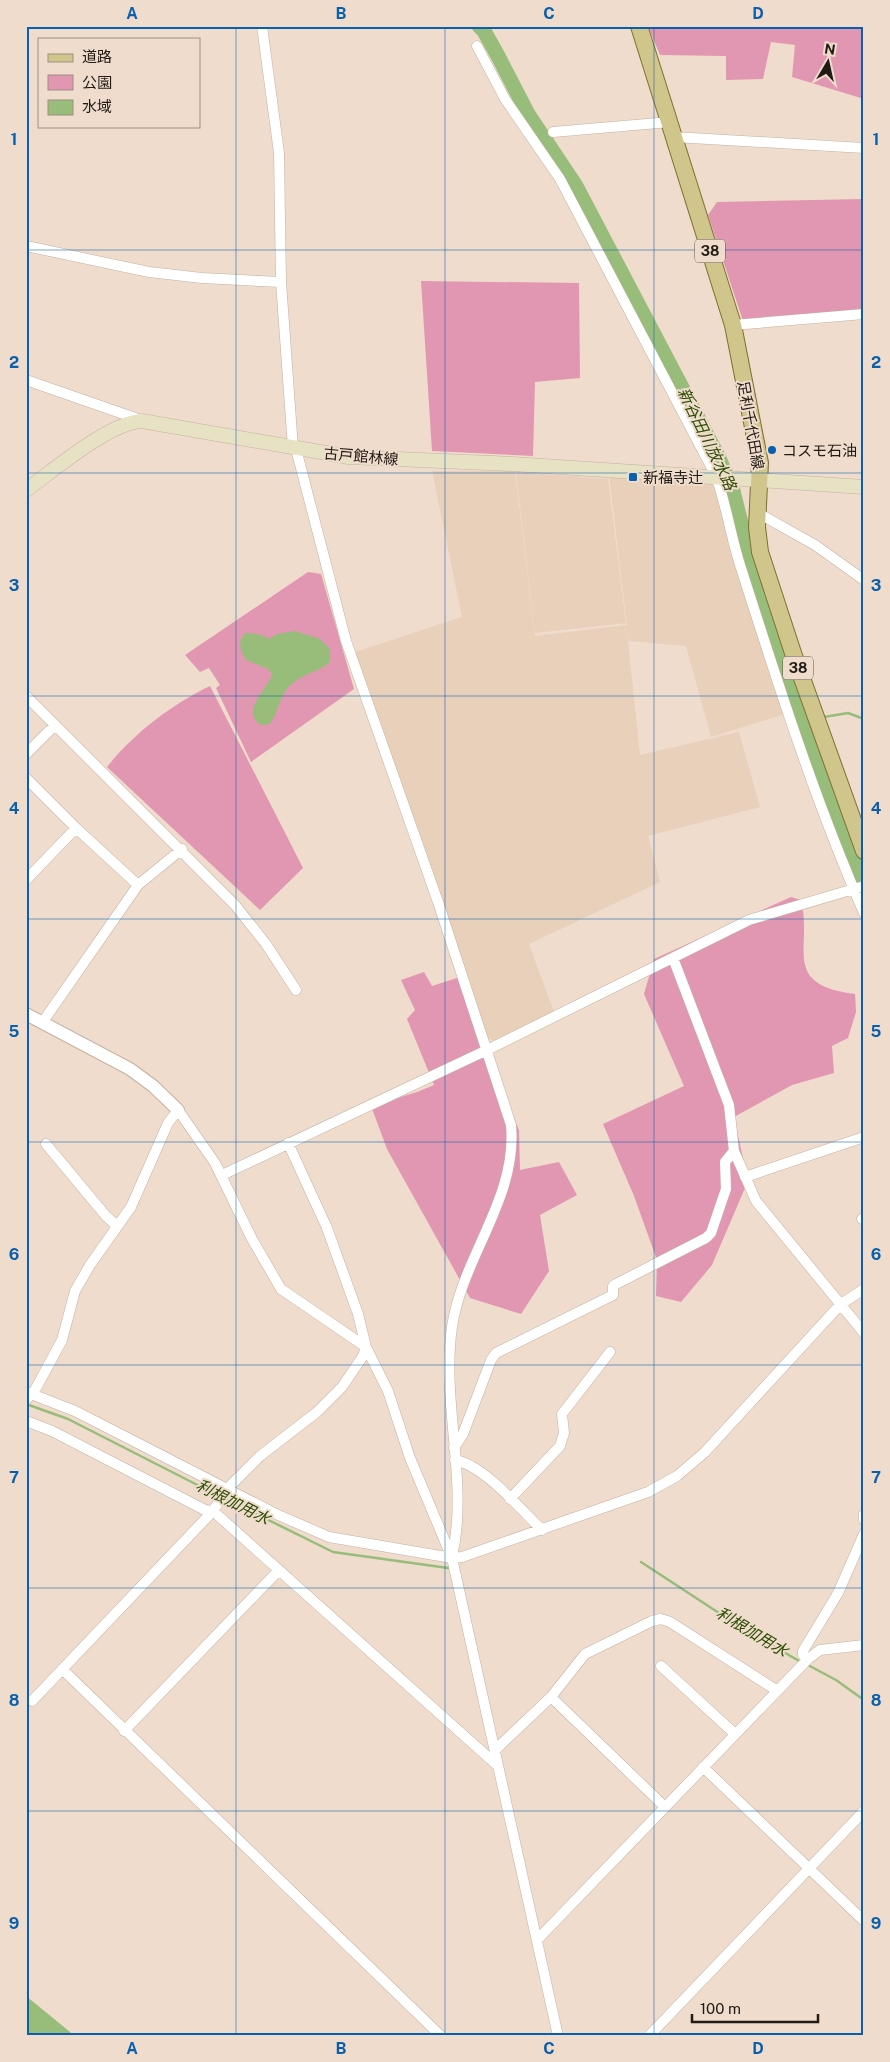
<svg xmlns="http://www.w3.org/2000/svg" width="890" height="2062" font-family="'Public Sans','Noto Sans JP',sans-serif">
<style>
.built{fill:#e8d0bb}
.green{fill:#e197b2}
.water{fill:#98bd7b}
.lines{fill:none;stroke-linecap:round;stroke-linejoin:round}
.stream{stroke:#98bd7b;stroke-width:2.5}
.river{stroke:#98bd7b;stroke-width:15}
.minor-casing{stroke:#c3b1a1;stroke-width:11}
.tertiary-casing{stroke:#c3b1a1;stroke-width:14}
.secondary-casing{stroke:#c3b1a1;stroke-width:15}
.primary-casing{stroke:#7f7030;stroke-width:18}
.minor{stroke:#fff;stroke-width:10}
.tertiary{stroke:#fff;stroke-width:12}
.secondary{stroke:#e8e2c5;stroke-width:14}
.primary{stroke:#d0c58b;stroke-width:16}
.grid{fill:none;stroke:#085fad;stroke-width:1;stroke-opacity:0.55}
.poi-dot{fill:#085fad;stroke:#efdccc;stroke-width:2}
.labels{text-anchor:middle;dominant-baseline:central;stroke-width:4;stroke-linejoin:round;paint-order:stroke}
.shield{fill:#efdccc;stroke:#5f554c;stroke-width:1}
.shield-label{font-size:14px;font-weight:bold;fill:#211b15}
.street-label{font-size:15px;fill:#211b15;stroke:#efdccc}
.poi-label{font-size:15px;fill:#211b15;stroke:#efdccc;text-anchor:start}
.water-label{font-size:16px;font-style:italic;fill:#2d4e04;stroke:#efdccc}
.neatline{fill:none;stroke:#085fad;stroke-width:2}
.grid-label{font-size:16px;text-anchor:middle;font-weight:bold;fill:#085fad}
</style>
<rect width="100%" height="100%" fill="#efdccc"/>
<!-- built -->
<path class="built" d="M432,471H515L535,636L627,625L609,475L715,483L785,714L711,737L686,646L629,641L627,632L640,755L739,732L760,807L648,836L660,882L529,944L554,1012L496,1041L483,1036L355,652L462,617Z
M516,472L608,479L626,623L535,633Z"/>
<!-- green -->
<path class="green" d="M648,26H864V99L792,77L795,45L771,42L763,79L726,80V56L660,55Z
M864,199V314L744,324L708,215L717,202Z
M421,281L579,283L580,378L535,382L533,456L432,451Z
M308,572L321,574L354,689L251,762L216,688L220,685L209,668L200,672L185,655Z
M210,686L303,868L260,910L107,767C134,733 171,705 210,686Z
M791,897L801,900C813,949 780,984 855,994L856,1012L848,1038L832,1046L834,1073L792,1085L734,1117L748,1181L712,1265L681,1302L656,1296L657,1260L634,1196L603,1124L684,1086L644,994L654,959Z
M424,972L432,986L460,977L480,1039L519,1130L520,1170L559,1162L577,1195L540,1215L549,1271L521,1314L470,1298L387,1149L371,1106L417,1092L434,1085L407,1019L415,1010L401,980Z"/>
<!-- water -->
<path class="water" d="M295,631L320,639L330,649V662C320,672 304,673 293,683C280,693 279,711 270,724L261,725C239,711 269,688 272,674L268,669L246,660C240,650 237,642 245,633C254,633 261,634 269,639L277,634Z
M26,1996L75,2036H26Z"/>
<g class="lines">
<!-- stream -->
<path class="stream" d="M824,717L848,713L864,719
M26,1404L68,1419L219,1496
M224,1498L333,1552L448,1568
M641,1562L745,1630L801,1662
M806,1664L836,1680L864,1700"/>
<!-- river -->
<path class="river" d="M479,26L484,31L498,56L528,114L576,186L718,456L733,491L753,571L813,754L864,883"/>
<defs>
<path id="minor" d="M262,26L279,153L281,282L293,448
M477,46L505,99L560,179L716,476C727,507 731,538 741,568C778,684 815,801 864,913
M553,132L670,122
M674,137L864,148
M26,246L149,272L202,278L281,282
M733,325L864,314
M26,380L141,420
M296,449L346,641L438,902L511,1125C518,1198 462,1257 452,1327C441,1403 469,1482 452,1557
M758,513L815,545L864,580
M26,696L235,905L266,944L296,990
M26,754L55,725
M26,778L76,828L138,885
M26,880L76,828
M673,958L729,1105L734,1151L756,1201L864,1333
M42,1023L138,885L182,849
M46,1144L106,1216L117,1226
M222,1175L485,1051L749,920L864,886
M745,1177L864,1137
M862,1219L864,1218
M26,1392L75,1411L276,1514L329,1537L452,1558L462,1557L648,1492L677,1476L705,1452L828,1318L841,1304L864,1289
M26,1400L35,1390L62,1340L75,1291L90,1265L131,1207L168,1123L178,1110L215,1163L252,1239L281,1289L366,1347L388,1391L410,1458L452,1558L558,2036
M26,1421L52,1431L205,1510L213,1511L498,1766
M454,1448L463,1434L491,1360L496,1353L613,1295V1286L616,1284L706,1238L711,1233L726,1189L725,1162L734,1151
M455,1460C485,1466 519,1508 542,1530
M510,1499L560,1446L564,1433L562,1414L610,1352
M864,1514V1520
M808,1659L803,1655V1651L838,1593L864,1534
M661,1666L735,1734
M62,1669L441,2036
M551,1697L665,1807
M32,1701L213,1511L227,1489L260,1456L317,1412L342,1387L363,1356L366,1347L358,1314L327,1228L288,1143
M124,1731L278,1571
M495,1750L551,1697L585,1654L652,1621L661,1619L670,1622L776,1690
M703,1767L864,1921
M537,1940L808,1659L820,1650L864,1645
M649,2036L864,1811"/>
<path id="tertiary" d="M26,1014L130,1069L153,1086L178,1110"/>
<path id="secondary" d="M26,490C54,470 110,422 142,421L349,457L513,464L864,487"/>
<path id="primary" d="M639,26L733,325L760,463L757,527L760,552L793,653L864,851"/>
</defs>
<!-- minor casing -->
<use href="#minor" class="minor-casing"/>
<!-- tertiary casing -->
<use href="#tertiary" class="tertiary-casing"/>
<!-- secondary casing -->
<use href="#secondary" class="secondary-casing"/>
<!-- primary casing -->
<use href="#primary" class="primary-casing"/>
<!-- minor -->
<use href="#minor" class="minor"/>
<!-- tertiary -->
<use href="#tertiary" class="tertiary"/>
<!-- secondary -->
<use href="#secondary" class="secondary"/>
<!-- primary -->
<use href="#primary" class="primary"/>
</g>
<!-- grid -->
<path class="grid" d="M236,26V2036M445,26V2036M654,26V2036M26,250H864M26,473H864M26,696H864M26,919H864M26,1142H864M26,1365H864M26,1588H864M26,1811H864"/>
<!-- markers -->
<g class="poi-dot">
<circle cx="772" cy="450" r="5"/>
<rect x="628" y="472" width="10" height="10" rx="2.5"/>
</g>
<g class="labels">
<!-- shield labels -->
<g class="shield">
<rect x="695" y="239.5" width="30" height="23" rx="4"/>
<rect x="783" y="656.5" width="30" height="23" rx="4"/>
</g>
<g class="shield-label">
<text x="710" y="251">38</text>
<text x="798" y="668">38</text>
</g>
<!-- street labels -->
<g class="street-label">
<text transform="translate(751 425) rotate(80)">足利千代田線</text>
<text transform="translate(361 456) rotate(5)">古戸館林線</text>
</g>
<!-- poi labels -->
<g class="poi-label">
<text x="782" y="450">コスモ石油</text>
<text x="643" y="477">新福寺辻</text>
</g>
<!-- water labels -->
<g class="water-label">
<text transform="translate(707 439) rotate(64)">新谷田川放水路</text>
<text transform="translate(233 1502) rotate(27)">利根加用水</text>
<text transform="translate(752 1632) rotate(31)">利根加用水</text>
</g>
</g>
<!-- border -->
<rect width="890" height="2062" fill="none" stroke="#efdccc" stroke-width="55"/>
<!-- legend -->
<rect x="38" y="38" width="162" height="90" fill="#efdccc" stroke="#9d8f83"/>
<rect x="48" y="54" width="25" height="8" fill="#d0c58b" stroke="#9d8f83"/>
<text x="82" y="62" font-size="15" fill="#211b15">道路</text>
<rect x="48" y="75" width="25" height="15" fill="#e197b2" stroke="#9d8f83"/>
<text x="82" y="88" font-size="15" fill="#211b15">公園</text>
<rect x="48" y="100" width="25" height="15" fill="#98bd7b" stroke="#9d8f83"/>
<text x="82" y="112" font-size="15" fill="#211b15">水域</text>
<!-- north arrow -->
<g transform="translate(828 62) rotate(9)" stroke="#efdccc" stroke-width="4" paint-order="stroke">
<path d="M0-4L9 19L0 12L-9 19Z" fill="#211b15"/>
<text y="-8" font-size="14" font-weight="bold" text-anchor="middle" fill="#211b15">N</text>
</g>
<!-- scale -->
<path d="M692 2014v8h126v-8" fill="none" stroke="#211b15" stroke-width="2.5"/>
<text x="700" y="2014" font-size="15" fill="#211b15" stroke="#efdccc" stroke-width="4" paint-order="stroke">100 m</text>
<rect x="28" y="28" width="834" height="2006" class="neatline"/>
<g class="grid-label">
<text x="132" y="19">A</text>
<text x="341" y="19">B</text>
<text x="549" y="19">C</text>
<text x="758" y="19">D</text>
<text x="14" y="145">1</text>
<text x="876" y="145">1</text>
<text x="14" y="368">2</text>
<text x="876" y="368">2</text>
<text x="14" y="591">3</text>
<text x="876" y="591">3</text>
<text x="14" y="814">4</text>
<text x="876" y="814">4</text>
<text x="14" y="1037">5</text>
<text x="876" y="1037">5</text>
<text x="14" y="1260">6</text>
<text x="876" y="1260">6</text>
<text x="14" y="1483">7</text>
<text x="876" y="1483">7</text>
<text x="14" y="1706">8</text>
<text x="876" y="1706">8</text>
<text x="14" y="1929">9</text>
<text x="876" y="1929">9</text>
<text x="132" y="2054">A</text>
<text x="341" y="2054">B</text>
<text x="549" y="2054">C</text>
<text x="758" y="2054">D</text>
</g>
</svg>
